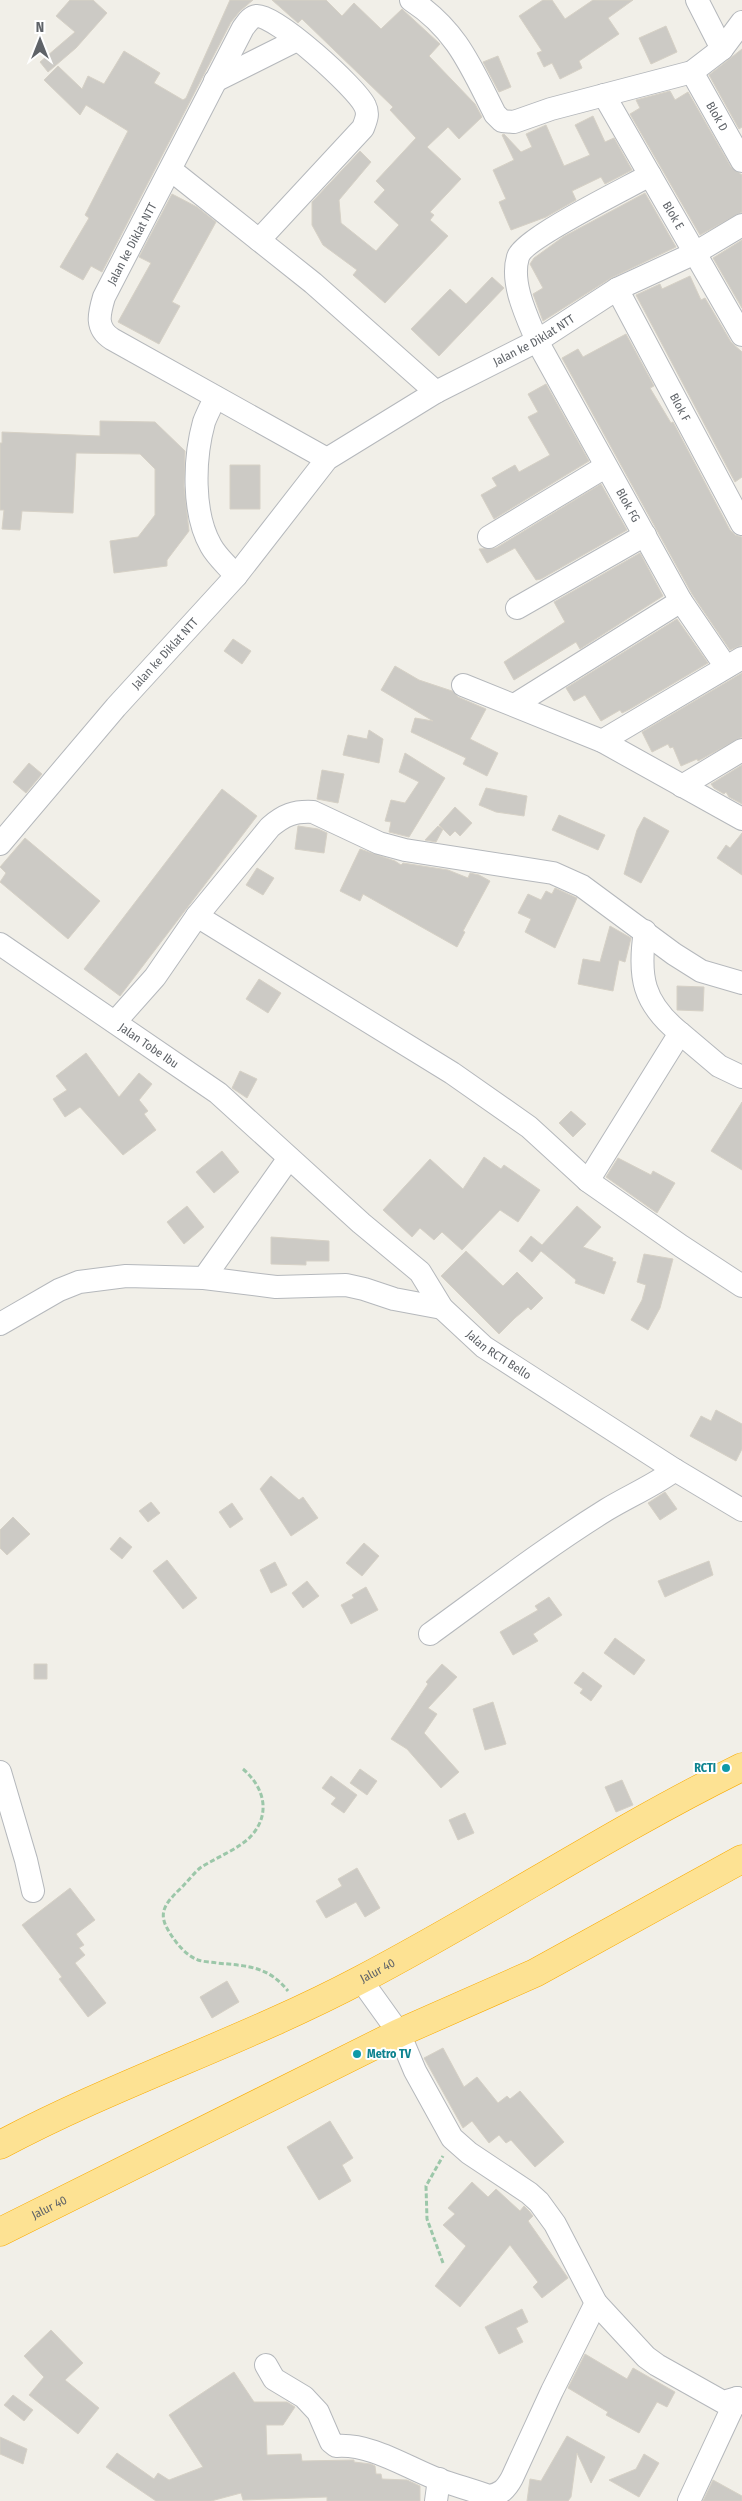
<svg xmlns="http://www.w3.org/2000/svg" width="742" height="2501" font-family="'Fira Sans Condensed',sans-serif">
<style>
.building{fill:#cccac5;stroke:#d6d1c6}
.lines{fill:none;stroke-linecap:round;stroke-linejoin:round}
.minor-casing{stroke:#b5b8bc;stroke-width:24}
.highway-casing{stroke:#f9ab00;stroke-width:29}
.path{stroke:#9cc7a9;stroke-width:3;stroke-dasharray:5 2.5;stroke-linecap:butt}
.minor{stroke:#fff;stroke-width:22}
.highway{stroke:#fde293;stroke-width:28}
.culture-dot{fill:#0f9aa8;stroke:#fff;stroke-width:2}
.labels{text-anchor:middle;dominant-baseline:central;stroke-width:4;stroke-linejoin:round;paint-order:stroke}
.street-label{font-size:12px;fill:#5f6368;stroke:#fff}
.culture-label{font-size:12px;font-weight:bold;fill:#0d838f;stroke:#fff;text-anchor:end}
</style>
<rect width="100%" height="100%" fill="#f1efe8"/>
<!-- building -->
<path class="building" d="M70,0H93L107,13L76,48L48,72L40,62L75,32L56,16Z
M230,0H253L240,11L231,22L102,272L91,266L83,280L60,267L89,218L85,215L128,131L86,105L80,115L44,80L58,66L82,89L88,76L104,84L124,51L160,73L154,83L183,100L186,98Z
M272,0H326L342,16L354,3L381,29L402,9L440,44L429,56L475,104L482,117L459,139L448,127L427,147L461,179L430,212L434,215L430,220L448,236L385,303L353,275L357,270L323,245L312,225V202L360,151L371,162L339,200L341,223L376,251L399,225L374,202L385,190L376,181L416,138L390,110L393,107L302,19L298,23Z
M543,0H552L565,19L593,0H633L608,18L619,34L579,61L582,68L560,79L552,63L544,67L537,53L542,51L519,16Z
M666,26L677,52L651,64L639,38Z
M742,49V127L739,129L709,75Z
M498,56L511,87L499,92L483,62Z
M670,91L675,100L688,92L731,167L742,175V212L700,235L630,114L640,108L636,100Z
M593,116L605,142L614,138L632,170L605,184L601,177L574,190L572,191L576,200L546,217L511,230L499,202L506,199L493,170L514,160L502,135L504,134L521,152L532,147L526,134L546,125L564,166L590,155L575,125Z
M645,193L676,247L611,278L543,321L533,294L543,288L530,264L534,258L563,237Z
M172,194L197,207L216,222L172,302L180,306L159,344L118,322L151,263L139,257Z
M742,240V308L713,258Z
M690,276L701,300L705,298L731,342L742,352V477L735,482L636,295L660,284L662,289Z
M492,277L504,288L439,356L411,329L450,289L466,304Z
M626,334L654,386L650,388L671,423L673,422L730,530L735,535L742,537V645L730,650L692,594L562,358L578,349L583,357Z
M546,384L589,461L494,519L481,495L497,486L492,478L515,465L519,472L550,455L528,417L538,412L528,394Z
M100,421L155,422L185,451L184,486L189,531L167,560V566L114,573L110,541L138,537L155,515V469L140,454L76,453L73,513L22,511L20,530L2,529L4,510H0V443H2V432L100,436Z
M230,465H260V509H230Z
M601,484L627,530L541,579L536,580L515,548L487,563L479,549L496,548Z
M640,553L663,596L580,649L576,642L514,680L504,662L565,622L554,602Z
M677,619L708,663L630,709L622,713L620,710L601,721L585,695L574,701L566,688Z
M233,639L251,651L242,664L224,651Z
M395,666L419,680L452,691L458,697L486,709L470,739L498,753L487,776L463,764L466,758L411,732L415,718L433,721L381,690Z
M742,673V737L698,761L697,759L681,766L673,747L670,748L668,744L652,752L642,732Z
M369,730L383,739L379,763L343,755L348,735L367,739Z
M405,753L445,778L409,837L389,832L391,822L385,821L391,800L405,803L419,782L399,772Z
M29,763L42,774L26,793L13,782Z
M742,765V804L729,797L726,792L724,794L714,788L711,784Z
M322,770L344,774L338,803L317,799Z
M486,788L527,796L524,816L496,812L479,805Z
M222,789L257,816L120,996L84,969Z
M455,807L472,823L460,836L455,831L450,836L443,829L436,842L425,840L438,826L443,829L439,825Z
M559,815L605,835L598,850L552,830Z
M644,817L669,831L641,883L624,874L637,830Z
M298,826L318,829L327,833L324,853L295,849Z
M742,833V875L717,858L726,845L730,848Z
M25,838L100,901L68,939L0,882L6,873L0,867Z
M360,849L395,861L401,865L403,863L448,870L468,878L470,873L479,875L490,881L463,931L465,932L457,947L363,894L360,901L340,891Z
M257,868L274,878L263,895L246,885Z
M555,888L577,898L555,948L525,932L531,919L518,913L528,894L541,900L546,891L552,894Z
M610,926L631,938L625,962L619,960L613,991L578,984L583,959L600,962Z
M259,979L281,993L268,1013L246,999Z
M677,986L704,987L703,1011L677,1010Z
M86,1053L119,1097L139,1073L152,1084L139,1100L148,1111L144,1114L156,1130L123,1155L80,1107L65,1117L53,1099L67,1090L56,1076Z
M240,1071L257,1079L247,1098L232,1088Z
M742,1102V1170L711,1151Z
M571,1111L586,1124L573,1137L559,1123Z
M222,1151L239,1172L214,1193L196,1172Z
M484,1157L501,1169L504,1165L540,1190L518,1222L500,1210L462,1250L442,1232L434,1240L420,1228L412,1237L383,1210L430,1159L463,1189Z
M618,1158L651,1175L653,1171L675,1183L657,1213L606,1177Z
M187,1206L204,1227L184,1244L167,1222Z
M577,1206L601,1227L583,1247L613,1258L612,1261L616,1262L604,1294L575,1283L576,1280L541,1251L532,1262L519,1251L531,1236L542,1245Z
M271,1237L329,1241V1261H306V1265L271,1264Z
M466,1251L503,1286L517,1272L543,1298L531,1310L528,1307L515,1318L499,1334L441,1276Z
M644,1254L673,1259L660,1308L648,1330L631,1320L642,1300L646,1285L637,1282Z
M716,1410L742,1424V1449L736,1461L690,1436L701,1416L711,1421Z
M271,1476L299,1500L303,1497L318,1518L291,1536L260,1489Z
M665,1492L677,1509L660,1520L648,1503Z
M151,1502L160,1513L148,1522L139,1511Z
M232,1503L243,1519L230,1528L219,1512Z
M13,1517L30,1534L7,1555L0,1548V1530Z
M120,1537L132,1547L122,1559L110,1549Z
M364,1543L379,1556L362,1576L346,1563Z
M167,1560L197,1598L183,1609L153,1571Z
M709,1561L713,1575L665,1597L658,1581Z
M275,1562L287,1585L271,1593L260,1570Z
M307,1581L319,1596L303,1608L292,1593Z
M366,1587L378,1610L351,1624L341,1605L354,1598L352,1595Z
M549,1597L562,1615L533,1634L538,1641L513,1655L500,1632L538,1610L535,1606Z
M615,1638L645,1660L634,1675L604,1653Z
M34,1664H47V1679H34Z
M442,1664L457,1677L428,1708L437,1714L424,1733L459,1772L441,1788L407,1749L391,1739L428,1684L426,1682Z
M583,1672L602,1686L591,1701L580,1693L583,1689L574,1683Z
M493,1702L506,1744L485,1750L473,1709Z
M360,1769L377,1781L367,1795L350,1783Z
M331,1776L357,1795L344,1813L331,1804L336,1798L322,1788Z
M622,1780L633,1805L616,1812L605,1787Z
M465,1813L474,1833L458,1840L449,1820Z
M357,1868L380,1908L365,1917L356,1902L326,1918L316,1901L342,1886L338,1879Z
M70,1888L95,1920L76,1934L84,1945L79,1948L85,1955L75,1963L106,2003L88,2017L59,1979L62,1977L22,1925Z
M227,1981L239,2002L212,2018L200,1997Z
M443,2048L464,2087L477,2077L498,2103L507,2096L510,2099L520,2091L564,2142L535,2167L511,2140L506,2143L499,2135L489,2143L472,2121L463,2128L424,2058Z
M330,2121L353,2158L342,2165L351,2181L319,2200L287,2147Z
M472,2182L488,2197L496,2189L520,2211L524,2206L529,2211L533,2216L528,2221L568,2278L542,2298L533,2287L538,2282L510,2245L460,2307L435,2286L466,2246L443,2225L455,2214L448,2208Z
M522,2309L528,2322L516,2328L523,2342L499,2354L485,2327Z
M51,2330L83,2363L65,2380L99,2408L78,2434L29,2395L44,2377L24,2356Z
M585,2354L627,2379L633,2368L675,2392L667,2407L657,2402L639,2433L606,2415L608,2412L568,2388Z
M234,2372L254,2402H287L295,2407L283,2425H266L267,2455L301,2454L302,2461L354,2460V2462L371,2464L375,2466L376,2474H381L382,2479L407,2480L420,2486V2501H327V2497L243,2500L241,2493L211,2501H156L106,2467L117,2453L154,2479L158,2473L169,2480L203,2467L169,2415Z
M13,2395L33,2410L24,2421L4,2405Z
M567,2436L605,2457L591,2483L577,2453L571,2497L568,2501H527L530,2479L541,2481Z
M0,2437L27,2449L23,2464L0,2454Z
M644,2454L659,2463L639,2497L609,2480L636,2469Z
M713,2480L742,2496V2501H703Z"/>
<g class="lines">
<defs>
<g id="minor">
<path d="M411,0C457,30 471,67 495,114L502,121L514,122L551,109L692,72L722,49L742,22"/>
<path d="M697,0L722,49"/>
<path id="s1" d="M692,72L742,161"/>
<path d="M215,81L297,40"/>
<path id="s2" d="M604,95L742,335"/>
<path d="M171,170L313,283L436,392"/>
<path id="s3" d="M650,175C627,188 524,238 518,257C510,283 527,317 537,341L681,601L726,667"/>
<path d="M259,240L363,128C366,120 369,114 365,106C357,88 276,15 257,16C250,17 247,23 243,28L104,297C99,314 95,328 112,339L327,459"/>
<path id="s4" d="M617,289L742,524"/>
<path d="M215,397C212,405 207,414 204,422C194,458 192,513 211,546C217,557 228,566 236,576"/>
<path d="M489,537L605,467"/>
<path d="M517,608L645,535"/>
<path d="M463,685L602,741L742,819"/>
<path d="M516,704L681,601"/>
<path d="M602,741L742,658"/>
<path d="M682,786L742,750"/>
<path id="s5" d="M0,844L116,707L236,576L327,459L436,392L537,341L617,289L695,253L742,225"/>
<path d="M197,916L452,1073L529,1127L588,1181"/>
<path d="M645,931C638,977 643,1003 680,1033L588,1181L681,1246L742,1286"/>
<path id="s6" d="M0,944L218,1093L361,1223L420,1272L442,1308L484,1347L675,1470L742,1510"/>
<path d="M115,1022L155,977L197,916L270,827C284,815 294,811 313,812L379,843L405,850L553,873L582,886L674,954L701,971L742,983"/>
<path d="M680,1033L719,1066L742,1077"/>
<path d="M204,1278L289,1158"/>
<path d="M0,1324L59,1290L79,1282L126,1276L204,1278L276,1287L346,1285L364,1289L394,1299L442,1308"/>
<path d="M430,1634C488,1592 545,1548 606,1510C629,1496 653,1486 675,1470"/>
<path d="M0,1772L26,1860L33,1891"/>
<path d="M361,1980L399,2033L415,2071L452,2138L469,2153L529,2193L539,2202L555,2224L596,2303L646,2357L657,2365L723,2402L737,2398L742,2403"/>
<path d="M266,2365L274,2379L304,2397L318,2412L331,2442L336,2446C370,2443 406,2467 437,2479C454,2485 472,2490 489,2496C501,2494 506,2489 512,2478L552,2391L596,2303"/>
<path d="M436,2501L439,2479"/>
<path d="M689,2501L737,2398"/>
</g>
<g id="highway">
<path id="s7" d="M0,2145C116,2083 245,2041 362,1979C490,1912 612,1831 742,1767"/>
<path id="s8" d="M0,2232L399,2033L535,1973L742,1859"/>
</g>
</defs>
<!-- minor casing -->
<use href="#minor" class="minor-casing"/>
<!-- highway casing -->
<use href="#highway" class="highway-casing"/>
<!-- path -->
<path class="path" d="M243,1769C264,1787 271,1813 252,1835C241,1848 215,1858 200,1868C194,1873 188,1881 182,1887C169,1900 157,1910 167,1928C174,1941 185,1955 198,1960C204,1962 211,1962 217,1963C248,1966 268,1966 288,1991
M443,2263L427,2219L426,2186L443,2156"/>
<!-- minor -->
<use href="#minor" class="minor"/>
<!-- highway -->
<use href="#highway" class="highway"/>
</g>
<!-- markers -->
<g class="culture-dot">
<circle cx="726" cy="1768" r="5"/>
<circle cx="357" cy="2054" r="5"/>
</g>
<g class="labels">
<!-- street labels -->
<g class="street-label">
<text stroke="none"><textPath href="#s1" startOffset="51">Blok D</textPath></text>
<text stroke="none"><textPath href="#s2" startOffset="139">Blok E</textPath></text>
<text transform="translate(132 244) rotate(-62)">Jalan ke Diklat NTT</text>
<text stroke="none"><textPath href="#s5" startOffset="744">Jalan ke Diklat NTT</textPath></text>
<text stroke="none"><textPath href="#s4" startOffset="134">Blok F</textPath></text>
<text stroke="none"><textPath href="#s3" startOffset="432">Blok FG</textPath></text>
<text stroke="none"><textPath href="#s5" startOffset="252">Jalan ke Diklat NTT</textPath></text>
<text stroke="none"><textPath href="#s6" startOffset="180">Jalan Tobe Ibu</textPath></text>
<text stroke="none"><textPath href="#s6" startOffset="650">Jalan RCTI Bello</textPath></text>
<text stroke="none"><textPath href="#s7" startOffset="416">Jalur 40</textPath></text>
<text stroke="none"><textPath href="#s8" startOffset="55">Jalur 40</textPath></text>
</g>
<!-- culture labels -->
<g class="culture-label">
<text x="716" y="1768">RCTI</text>
<text x="367" y="2054" text-anchor="start">Metro TV</text>
</g>
</g>
<!-- north arrow -->
<g transform="translate(40 40)" stroke="#ffffff" stroke-width="4" paint-order="stroke">
<path d="M0-4L9 19L0 12L-9 19Z" fill="#5f6368"/>
<text y="-8" font-size="14" font-weight="bold" text-anchor="middle" fill="#5f6368">N</text>
</g>
</svg>
